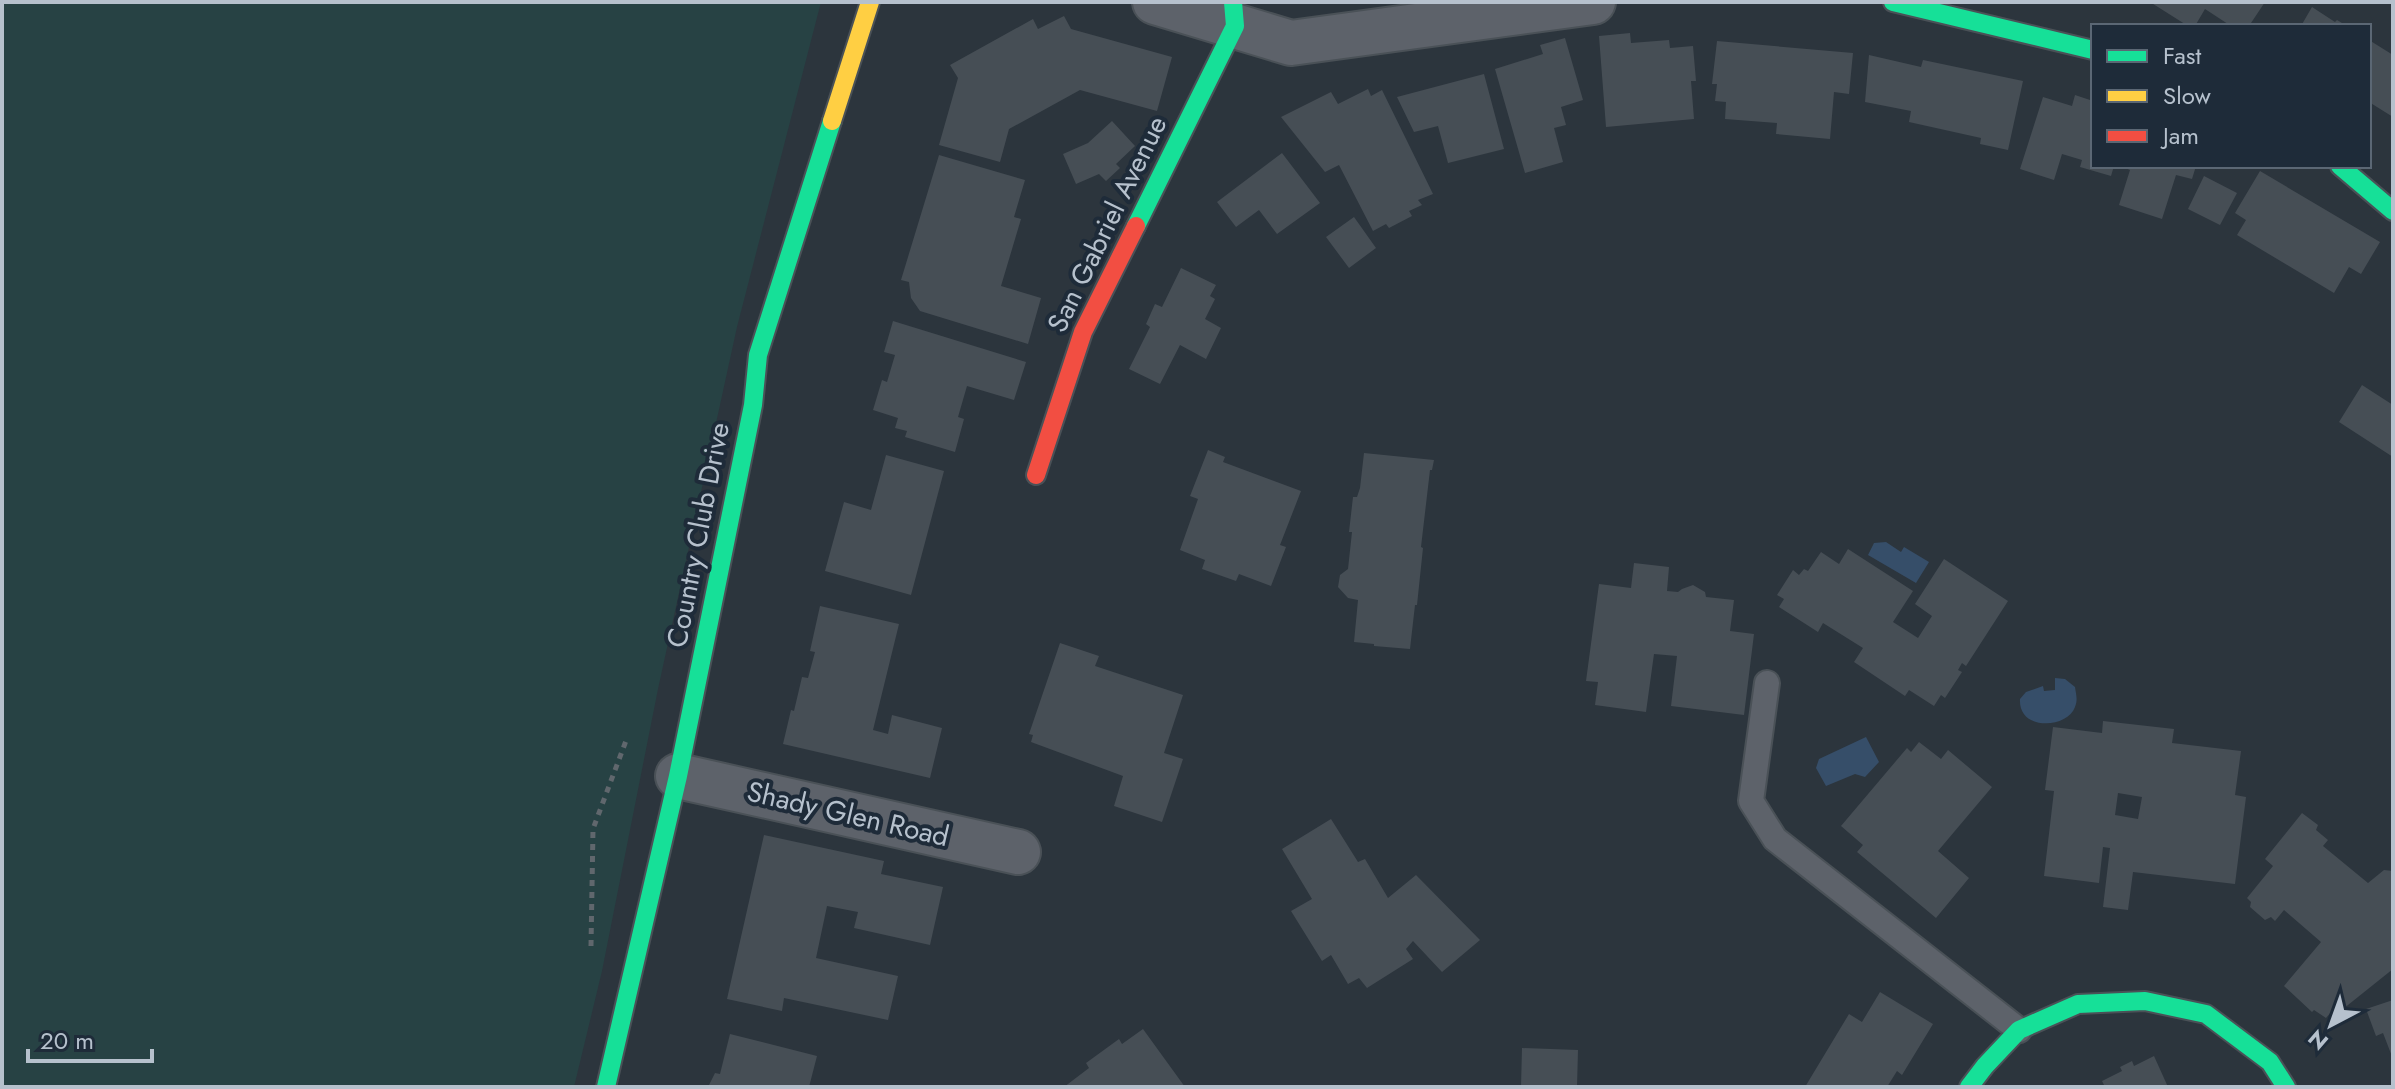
<svg xmlns="http://www.w3.org/2000/svg" width="2395" height="1089" font-family="Jost,sans-serif">
<style>
.grass{fill:#274244}
.water{fill:#364e69}
.building{fill:#464e55;fill-rule:evenodd}
.lines{fill:none;stroke-linecap:round;stroke-linejoin:round}
.lane-casing{stroke:#4a5157;stroke-width:28}
.street-casing{stroke:#4a5157;stroke-width:48}
.fast-casing{stroke:#4a5157;stroke-width:22}
.slow-casing{stroke:#4a5157;stroke-width:22}
.jam-casing{stroke:#4a5157;stroke-width:22}
.path{stroke:#60676d;stroke-width:5;stroke-dasharray:6 6;stroke-linecap:butt}
.lane{stroke:#5d626a;stroke-width:24}
.street{stroke:#5d626a;stroke-width:44}
.fast{stroke:#16e098;stroke-width:18}
.slow{stroke:#ffcf43;stroke-width:18}
.jam{stroke:#f24e42;stroke-width:18}
.labels{text-anchor:middle;dominant-baseline:central;stroke-width:8;stroke-linejoin:round;paint-order:stroke}
.street-label{font-size:28px;fill:#b6c1cd;stroke:#1e2b39}
</style>
<rect width="100%" height="100%" fill="#2c353d"/>
<!-- grass -->
<path class="grass" d="M2,2H821L737,327L658,689L602,971L574,1087H2Z"/>
<!-- water -->
<path class="water" d="M1886,542L1901,552L1904,547L1929,562L1916,583L1868,555L1874,543Z
M2055,678L2065,679L2075,687C2076,694 2078,700 2075,707C2067,729 2018,731 2020,699L2026,692L2043,686L2044,691L2055,690Z
M1866,737L1879,762L1865,777L1855,774L1826,786L1816,768L1819,759Z"/>
<!-- building -->
<path class="building" d="M2150,2H2265L2249,26H2231L2205,9L2195,26H2188Z
M2312,7L2335,22L2337,20L2347,26H2301Z
M1064,16L1071,29L1172,57L1157,111L1080,90L1009,129L1000,162L939,145L958,78L950,65L1033,19L1038,29Z
M1630,33L1631,43L1669,40L1670,48L1693,46L1696,81H1691L1694,119L1606,127L1599,36Z
M1565,38L1583,100L1561,107L1566,125L1554,128L1563,162L1525,173L1495,69L1543,54L1540,45Z
M2369,40L2393,55V117L2369,102Z
M1717,41L1853,53L1849,94L1834,92L1830,139L1776,134L1777,123L1725,119L1726,102L1715,101L1717,84H1712Z
M1869,55L1921,67L1923,60L2023,81L2008,150L1980,144L1981,138L1909,122L1911,111L1865,102Z
M1484,74L1504,149L1448,163L1438,126L1414,132L1397,97Z
M1368,89L1371,96L1382,90L1433,194L1418,200L1422,205L1409,211L1412,216L1389,228L1386,224L1373,231L1339,165L1325,172L1281,117L1331,92L1338,104Z
M2075,95L2093,101V166H2114L2111,176L2080,167L2082,160L2062,154L2054,180L2020,169L2043,97L2072,106Z
M1112,121L1135,146L1116,164L1120,168L1106,181L1099,174L1076,184L1063,154L1088,143Z
M1282,153L1320,203L1277,234L1259,210L1236,227L1217,202Z
M939,155L1025,180L1014,217L1021,219L1001,286L1041,298L1028,344L920,311L911,298L909,282L901,280Z
M2121,166H2196L2192,179L2176,175L2162,219L2119,205L2130,170Z
M2260,171L2380,242L2361,274L2349,267L2334,293L2237,235L2246,220L2235,213Z
M2204,176L2237,193L2220,225L2188,209Z
M1354,217L1376,248L1349,268L1326,237Z
M1181,268L1216,285L1210,296L1215,299L1205,319L1221,328L1206,359L1180,345L1160,384L1129,369L1150,327L1146,324L1155,304L1162,307Z
M893,321L1026,362L1014,400L967,386L958,417L964,419L955,452L905,437L907,431L895,428L898,418L873,410L882,380L887,382L895,355L884,352Z
M2362,385L2393,405V457L2339,422Z
M1208,450L1225,457L1223,462L1301,491L1280,545L1286,547L1271,586L1239,574L1236,581L1202,569L1205,560L1180,550L1198,499L1190,496Z
M1364,453L1434,460L1432,470H1430L1421,547L1423,548L1417,605H1415L1410,649L1374,646V644L1354,642L1358,600L1348,598L1338,587L1340,575L1348,569L1352,532H1349L1353,497H1357L1360,488Z
M886,455L944,471L911,595L825,571L844,502L871,510Z
M1848,549L1913,591L1893,622L1918,638L1932,616L1915,604L1944,559L2008,601L1966,666L1962,663L1958,670L1962,672L1945,698L1941,695L1934,706L1909,690L1905,696L1854,662L1863,648L1823,623L1818,632L1779,607L1784,599L1777,595L1793,570L1799,575L1804,569L1808,571L1821,552L1839,564Z
M1634,563L1669,567L1667,591L1678,592L1682,589L1693,585L1705,592L1706,597L1734,600L1730,631L1754,634L1744,715L1671,706L1677,656L1654,654L1646,712L1595,705L1598,682L1586,681L1599,584L1631,588Z
M820,606L899,624L873,730L888,734L892,715L942,728L930,778L783,744L791,710L794,711L802,677L808,678L815,652L810,651Z
M1060,643L1099,656L1095,666L1183,695L1164,753L1183,759L1162,822L1114,806L1123,776L1031,742L1033,735L1029,734Z
M2103,721L2174,729L2172,743L2241,751L2235,795L2246,797L2235,884L2133,872L2128,910L2103,907L2110,848L2103,847L2099,883L2044,876L2054,791L2045,790L2053,727L2102,733ZM2118,793L2142,797L2138,819L2115,815Z
M1919,742L1941,759L1948,750L1992,787L1938,851L1969,878L1936,918L1857,852L1863,845L1841,826L1907,748L1911,752Z
M2302,813L2318,825L2316,830L2328,840L2323,846L2368,883L2384,870L2393,871V969L2343,1009L2338,1004L2326,1018L2314,1010L2312,1012L2284,986L2321,942L2284,910L2275,921L2271,917L2265,920L2250,907L2251,902L2247,898L2273,866L2265,859Z
M1331,819L1358,862L1365,859L1388,898L1416,875L1480,940L1442,972L1413,941L1406,949L1413,959L1367,988L1359,978L1348,984L1331,955L1322,961L1291,911L1312,899L1282,849Z
M764,835L884,861L881,874L943,887L930,945L854,928L858,912L827,906L816,958L898,976L888,1020L784,998L782,1011L727,999Z
M1880,992L1933,1024L1902,1075L1897,1071L1887,1087H1805L1849,1014L1862,1022Z
M2393,1000V1059L2383,1033L2376,1036L2366,1009Z
M1143,1029L1185,1087H1064L1089,1068L1086,1063L1119,1039L1122,1044Z
M730,1034L817,1056L809,1087H708L715,1073L720,1074Z
M1522,1048L1578,1050L1577,1087H1521Z
M2154,1056L2168,1087H2105L2102,1081L2122,1071L2120,1067L2132,1061L2134,1066Z"/>
<g class="lines">
<defs>
<path id="lane" d="M1767,683L1751,801L1775,839L2019,1030"/>
<path id="street" d="M1155,2L1291,43L1593,2
M678,776L1018,852"/>
<path id="fast" d="M1893,2L2093,50
M2340,166L2393,211
M1136,226L1235,26L1233,2
M606,1087L678,776L753,405L758,355L832,121
M1969,1087L1985,1066L2019,1030L2078,1004L2145,1001L2206,1014L2270,1062L2286,1087"/>
<path id="slow" d="M832,121L870,2"/>
<path id="jam" d="M1036,475L1083,332L1136,226"/>
</defs>
<!-- lane casing -->
<use href="#lane" class="lane-casing"/>
<!-- street casing -->
<use href="#street" class="street-casing"/>
<!-- fast casing -->
<use href="#fast" class="fast-casing"/>
<!-- slow casing -->
<use href="#slow" class="slow-casing"/>
<!-- jam casing -->
<use href="#jam" class="jam-casing"/>
<!-- path -->
<path class="path" d="M591,946L593,829L627,738"/>
<!-- lane -->
<use href="#lane" class="lane"/>
<!-- street -->
<use href="#street" class="street"/>
<!-- fast -->
<use href="#fast" class="fast"/>
<!-- slow -->
<use href="#slow" class="slow"/>
<!-- jam -->
<use href="#jam" class="jam"/>
</g>
<g class="labels">
<!-- street labels -->
<g class="street-label">
<text transform="translate(1107 224) rotate(-64)">San Gabriel Avenue</text>
<text transform="translate(698 535) rotate(-79)">Country Club Drive</text>
<text transform="translate(848 814) rotate(13)">Shady Glen Road</text>
</g>
</g>
<!-- border -->
<rect width="2395" height="1089" fill="none" stroke="#b6c1cd" stroke-width="8"/>
<!-- legend -->
<rect x="2091" y="24" width="280" height="144" fill="#1e2b39" stroke="#5b6774" stroke-width="2"/>
<rect x="2107" y="50" width="40" height="12" fill="#16e098" stroke="#5b6774" stroke-width="2"/>
<text x="2163" y="64" font-size="24" fill="#b6c1cd">Fast</text>
<rect x="2107" y="90" width="40" height="12" fill="#ffcf43" stroke="#5b6774" stroke-width="2"/>
<text x="2163" y="104" font-size="24" fill="#b6c1cd">Slow</text>
<rect x="2107" y="130" width="40" height="12" fill="#f24e42" stroke="#5b6774" stroke-width="2"/>
<text x="2163" y="144" font-size="24" fill="#b6c1cd">Jam</text>
<!-- north arrow -->
<g transform="translate(2331 1025) rotate(221)" stroke="#1e2b39" stroke-width="6" paint-order="stroke">
<path d="M0-6L14 30L0 20L-14 30Z" fill="#b6c1cd"/>
<text y="-12" font-size="22" font-weight="bold" text-anchor="middle" fill="#b6c1cd">N</text>
</g>
<!-- scale -->
<path d="M28 1049v12h124v-12" fill="none" stroke="#b6c1cd" stroke-width="4"/>
<text x="40" y="1049" font-size="24" fill="#b6c1cd" stroke="#1e2b39" stroke-width="6" paint-order="stroke">20 m</text>
</svg>
